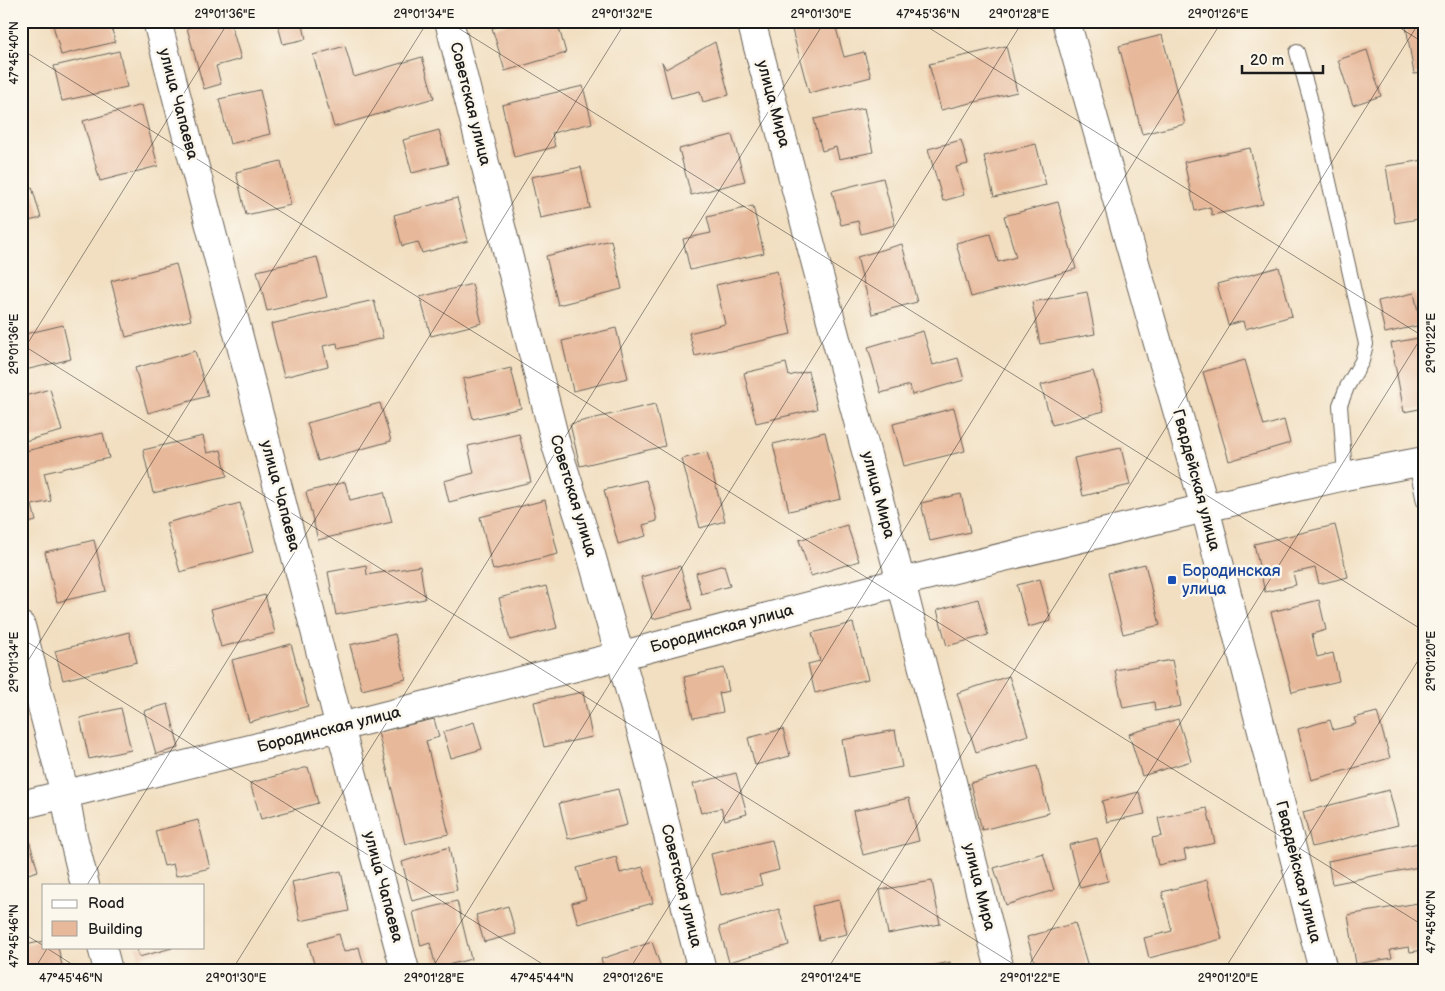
<svg xmlns="http://www.w3.org/2000/svg" width="1445" height="991" font-family="'Balsamiq Sans',sans-serif">
<style>
.building{fill:#e7b89a}
.lines{fill:none;stroke-linecap:round;stroke-linejoin:round}
.service-casing{stroke:#676056;stroke-width:16}
.minor-casing{stroke:#676056;stroke-width:30}
.tertiary-casing{stroke:#676056;stroke-width:30}
.service{stroke:#fff;stroke-width:14}
.minor{stroke:#fff;stroke-width:28}
.tertiary{stroke:#fff;stroke-width:28}
.ticks{fill:none;stroke:#1c1c1c;stroke-width:1;stroke-opacity:0.45}
.transit-dot{fill:#1a4fb4;stroke:#fbf7ec;stroke-width:2}
.labels{text-anchor:middle;dominant-baseline:central;stroke-width:5;stroke-linejoin:round;paint-order:stroke}
.street-label{font-size:16px;fill:#1c1c1c;stroke:#fbf7ec}
.transit-label{font-size:16px;fill:#164399;stroke:#fbf7ec;text-anchor:start}
.neatline{fill:none;stroke:#1c1c1c;stroke-width:2}
.ticks-label{font-size:12px;text-anchor:middle;fill:#1c1c1c}
</style>
<rect width="100%" height="100%" fill="#fbf7ec"/>
<filter id="ink" filterUnits="userSpaceOnUse"><feTurbulence type="fractalNoise" baseFrequency=".02" numOctaves="2"/><feDisplacementMap in="SourceGraphic" scale="10" xChannelSelector="R" yChannelSelector="G"/><feConvolveMatrix kernelMatrix="1 2 1 2 8 2 1 2 1" color-interpolation-filters="sRGB"/></filter>
<filter id="wash" filterUnits="userSpaceOnUse"><feTurbulence type="fractalNoise" baseFrequency=".0096" numOctaves="4" result="noise"/><feDisplacementMap in="SourceGraphic" scale="20" xChannelSelector="R" yChannelSelector="G"/><feGaussianBlur stdDeviation="1.12" result="paint"/><feColorMatrix in="noise" values="0 0 0 0 0 0 0 0 0 0 0 0 0 0 0 0 0 1.4 0 .05"/><feComposite in="paint" operator="in"/></filter>
<g filter="url(#wash)">
<rect width="100%" height="100%" fill="#f2dfc1"/>
<g id="blocks">
<!-- building -->
<path class="building" d="M52,21H110L115,42L61,55Z
M211,21H230L241,59L216,66L221,84L204,89L187,28Z
M277,21H302L306,39L283,44Z
M517,21H557L566,53L505,71L492,28Z
M827,21H834L844,57L864,52L871,77L809,93L792,30Z
M957,21H983L984,22L958,27Z
M1424,24V73L1414,74L1406,26Z
M1162,35L1185,124L1142,134L1119,46Z
M715,42L729,95L703,102L700,91L671,98L662,62L666,69Z
M345,46L354,77L422,57L434,98L334,127L313,55Z
M1006,46L1017,92L941,110L929,64Z
M1367,50L1381,96L1353,105L1338,60Z
M119,51L127,87L62,101L54,66Z
M583,86L592,123L552,133L555,147L514,157L502,105Z
M260,90L270,134L230,144L219,99Z
M142,105L158,166L100,181L83,121Z
M864,108L873,152L839,159L836,147L822,151L814,119Z
M439,130L448,164L412,173L403,140Z
M732,135L745,181L691,195L679,149Z
M961,140L968,164L956,167L964,195L943,201L928,149Z
M1036,144L1046,185L994,197L984,156Z
M1250,148L1263,204L1212,215L1210,207L1195,211L1184,162Z
M1424,160V218L1395,223L1386,166Z
M281,161L291,205L246,215L236,172Z
M581,167L590,208L540,218L531,177Z
M883,178L895,225L861,234L858,221L841,225L832,191Z
M32,187L41,218L21,223V190Z
M457,198L468,241L422,253L418,242L402,246L394,215Z
M1058,202L1076,269L971,297L956,243L990,234L998,262L1016,257L1004,216Z
M753,206L764,253L690,270L683,239L711,233L707,217Z
M611,240L622,289L558,305L546,256Z
M902,244L917,302L872,314L857,257Z
M317,257L327,297L267,311L257,271Z
M176,264L191,320L126,337L111,281Z
M1279,267L1292,316L1245,329L1243,321L1228,325L1217,284Z
M777,271L791,334L695,356L689,333L725,324L716,285Z
M472,284L482,323L431,336L420,297Z
M1087,292L1095,334L1040,344L1032,302Z
M1414,293L1421,325L1385,333L1378,301Z
M374,300L383,338L338,349L337,343L323,346L328,366L284,377L271,324Z
M63,325L71,359L21,371V335Z
M616,328L628,378L573,391L562,341Z
M923,331L933,365L958,358L964,380L912,395L910,385L881,393L868,347Z
M1424,337V408L1404,412L1391,343Z
M195,351L208,396L148,413L135,368Z
M1245,360L1264,426L1284,420L1290,443L1229,461L1203,372Z
M786,363L789,376L808,371L817,409L756,423L744,373Z
M511,368L521,408L473,419L463,379Z
M1093,371L1104,411L1052,425L1041,385Z
M50,389L62,431L21,442V397Z
M380,403L391,441L318,461L307,423Z
M655,404L665,446L580,466L570,424Z
M954,408L965,451L904,466L893,424Z
M825,432L841,499L789,511L773,444Z
M103,433L109,458L44,473L51,501L32,505L36,521L21,525V452Z
M519,434L531,482L449,502L444,481L474,473L468,446Z
M203,436L207,453L221,450L227,476L153,493L143,450Z
M1121,448L1130,485L1083,496L1074,458Z
M707,452L725,521L700,528L682,459Z
M646,480L653,503L657,521L643,525L646,536L618,544L604,490Z
M345,482L350,500L384,492L392,522L318,540L306,492Z
M961,494L970,532L930,541L921,503Z
M545,500L558,554L493,570L480,517Z
M240,503L253,552L180,572L166,523Z
M847,525L859,561L811,576L799,540Z
M1335,525L1348,577L1319,584L1315,568L1293,573L1296,585L1265,592L1254,544Z
M94,540L106,591L57,602L45,552Z
M1145,564L1160,625L1123,634L1108,573Z
M366,565L367,575L420,566L425,599L336,615L328,572Z
M724,565L730,586L701,594L696,573Z
M680,566L692,609L653,619L641,577Z
M1040,579L1051,621L1028,627L1017,585Z
M546,586L557,628L510,640L499,598Z
M265,595L275,633L221,647L211,609Z
M978,599L988,635L947,646L937,610Z
M1319,600L1326,630L1312,634L1317,657L1333,653L1339,681L1292,692L1271,612Z
M853,623L868,679L815,693L808,664L820,661L812,633Z
M129,632L137,662L63,680L55,651Z
M395,634L406,679L362,690L350,645Z
M291,644L308,706L249,722L232,660Z
M1172,660L1181,706L1155,711L1154,702L1123,708L1115,670Z
M724,668L729,691L719,693L723,712L693,718L684,677Z
M1009,676L1028,735L976,752L957,693Z
M583,692L592,737L544,747L534,702Z
M168,704L179,748L156,754L144,711Z
M121,708L131,750L89,759L80,718Z
M1377,712L1390,758L1311,780L1298,729L1330,720L1333,730L1356,724L1354,718Z
M434,719L439,737L426,741L449,834L405,844L378,732Z
M1178,719L1191,761L1142,776L1129,734Z
M474,722L482,749L451,758L443,732Z
M783,729L790,756L755,765L748,738Z
M895,730L902,767L849,777L842,740Z
M1037,766L1049,813L982,830L970,783Z
M308,767L318,803L261,819L250,783Z
M736,773L747,814L725,820L721,808L701,813L693,784Z
M618,789L627,825L568,839L559,803Z
M1389,790L1398,825L1312,847L1303,812Z
M1139,792L1145,814L1107,822L1102,801Z
M909,798L919,841L863,855L853,811Z
M1207,808L1215,843L1184,850L1186,859L1158,865L1152,838L1162,836L1158,818Z
M198,820L210,868L176,876L173,864L164,866L155,831Z
M1097,838L1108,881L1080,888L1069,845Z
M29,840L38,871L21,876V843Z
M772,840L779,870L759,875L762,885L721,895L711,854Z
M1424,842V866L1332,884L1328,861Z
M449,847L457,890L412,901L402,862Z
M1043,853L1054,890L1006,905L994,868Z
M616,857L620,873L643,867L653,903L578,924L572,903L586,899L577,868Z
M341,871L349,911L300,921L292,882Z
M1207,880L1222,939L1149,958L1144,938L1172,931L1162,892Z
M932,881L940,924L888,934L880,890Z
M839,900L847,934L819,940L812,906Z
M457,901L471,959L436,968L430,943L421,946L413,912Z
M1424,902V950L1410,952L1409,947L1390,950L1392,958L1356,964L1348,915Z
M508,906L516,934L484,942L476,915Z
M779,909L789,945L729,962L719,927Z
M1075,923L1089,970H1037L1027,937Z
M339,934L344,952L359,947L365,970H316L308,943Z
M44,941V947H58L63,970H21V946Z
M652,942L662,970H605L601,959Z
M136,947H172V948L139,957Z
M950,962L951,970H917V969Z"/>
</g>
</g>
<g filter="url(#ink)">
<use href="#blocks" fill-opacity="0" stroke="#676056" stroke-width="1"/>
<g class="lines">
<defs>
<path id="service" d="M1297,52L1310,98L1366,344L1362,361L1347,387L1340,405L1345,476
M1416,463L1424,502"/>
<path id="minor" d="M157,21L340,727L405,970
M449,21L557,448L590,551L645,744L702,970
M751,21L901,582L1000,970
M21,626L65,794L72,833L85,885
M21,805L340,727L619,656L901,582L1205,508L1345,476L1424,461
M102,947L108,970"/>
<path id="tertiary" d="M1066,21L1205,508L1323,970"/>
</defs>
<!-- service casing -->
<use href="#service" class="service-casing"/>
<!-- minor casing -->
<use href="#minor" class="minor-casing"/>
<!-- tertiary casing -->
<use href="#tertiary" class="tertiary-casing"/>
<!-- service -->
<use href="#service" class="service"/>
<!-- minor -->
<use href="#minor" class="minor"/>
<!-- tertiary -->
<use href="#tertiary" class="tertiary"/>
</g>
</g>
<!-- ticks -->
<path class="ticks" d="M447,21L1424,631M918,21L1424,337M1389,21L1424,43M21,37L31,21M21,49L1424,926M21,344L1023,970M21,354L229,21M21,638L552,970M21,672L428,21M87,885L626,21M21,932L44,946M45,947L81,970M34,970L48,947M232,970L825,21M431,970L1023,21M629,970L1222,21M827,970L1420,21M1026,970L1424,333M1224,970L1424,651M1423,970L1424,968"/>
<!-- markers -->
<rect class="transit-dot" x="1167" y="575" width="10" height="10" rx="2.5"/>
<g class="labels">
<!-- street labels -->
<g class="street-label">
<text transform="translate(178 104) rotate(75)">улица Чапаева</text>
<text transform="translate(470 104) rotate(76)">Советская улица</text>
<text transform="translate(773 104) rotate(75)">улица Мира</text>
<text transform="translate(1196 480) rotate(75)">Гвардейская улица</text>
<text transform="translate(878 495) rotate(75)">улица Мира</text>
<text transform="translate(280 496) rotate(75)">улица Чапаева</text>
<text transform="translate(573 496) rotate(73)">Советская улица</text>
<text transform="translate(722 629) rotate(-15)">Бородинская улица</text>
<text transform="translate(329 730) rotate(-14)">Бородинская улица</text>
<text transform="translate(1298 872) rotate(76)">Гвардейская улица</text>
<text transform="translate(681 886) rotate(76)">Советская улица</text>
<text transform="translate(383 887) rotate(75)">улица Чапаева</text>
<text transform="translate(979 887) rotate(76)">улица Мира</text>
</g>
<!-- transit labels -->
<g class="transit-label">
<text x="1182" y="571">Бородинская<tspan x="1182" dy="18">улица</tspan></text>
</g>
</g>
<!-- margin -->
<rect width="1445" height="991" fill="none" stroke="#fbf7ec" stroke-width="55"/>
<!-- legend -->
<rect x="42" y="884" width="162" height="65" fill="#fbf7ec" stroke="#a29f99"/>
<rect x="52" y="900" width="25" height="8" fill="#ffffff" stroke="#a29f99"/>
<text x="88" y="908" font-size="15" fill="#1c1c1c">Road</text>
<rect x="52" y="921" width="25" height="15" fill="#e7b89a" stroke="#a29f99"/>
<text x="88" y="934" font-size="15" fill="#1c1c1c">Building</text>
<!-- scale -->
<path d="M1242 65v8h81v-8" fill="none" stroke="#1c1c1c" stroke-width="2.5"/>
<text x="1250" y="65" font-size="15" fill="#1c1c1c" stroke="#fbf7ec" stroke-width="4" paint-order="stroke">20 m</text>
<rect x="28" y="28" width="1390" height="936" class="neatline"/>
<g class="ticks-label">
<text x="225" y="18">29°01'36"E</text>
<text x="424" y="18">29°01'34"E</text>
<text x="622" y="18">29°01'32"E</text>
<text x="821" y="18">29°01'30"E</text>
<text x="928" y="18">47°45'36"N</text>
<text x="1019" y="18">29°01'28"E</text>
<text x="1218" y="18">29°01'26"E</text>
<text transform="translate(14 53) rotate(-90)" y="4">47°45'40"N</text>
<text transform="translate(1431 343) rotate(-90)" y="4">29°01'22"E</text>
<text transform="translate(14 344) rotate(-90)" y="4">29°01'36"E</text>
<text transform="translate(1431 661) rotate(-90)" y="4">29°01'20"E</text>
<text transform="translate(14 662) rotate(-90)" y="4">29°01'34"E</text>
<text transform="translate(1431 922) rotate(-90)" y="4">47°45'40"N</text>
<text transform="translate(14 936) rotate(-90)" y="4">47°45'46"N</text>
<text x="71" y="982">47°45'46"N</text>
<text x="236" y="982">29°01'30"E</text>
<text x="434" y="982">29°01'28"E</text>
<text x="542" y="982">47°45'44"N</text>
<text x="633" y="982">29°01'26"E</text>
<text x="831" y="982">29°01'24"E</text>
<text x="1030" y="982">29°01'22"E</text>
<text x="1228" y="982">29°01'20"E</text>
</g>
</svg>
